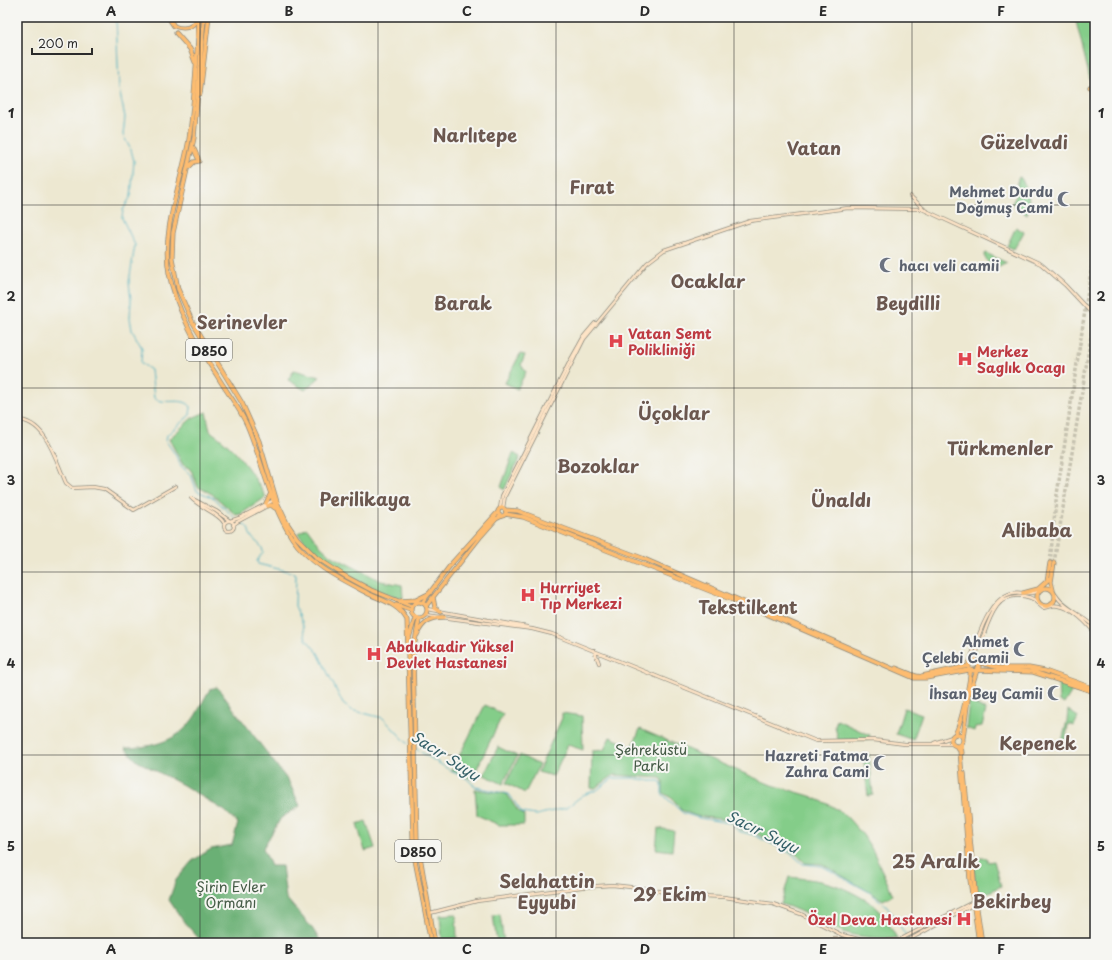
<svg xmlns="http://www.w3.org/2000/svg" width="1112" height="960" font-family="'Playpen Sans',sans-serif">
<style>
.green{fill:#84cd89;stroke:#587c5a}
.forest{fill:#6bb075;stroke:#4b6e50}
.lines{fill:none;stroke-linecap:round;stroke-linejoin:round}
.stream{stroke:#41acc0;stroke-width:1}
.primary-tunnel{stroke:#c6c2b0;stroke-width:3.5;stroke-dasharray:3.5 2;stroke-linecap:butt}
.secondary-casing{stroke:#8c8a7e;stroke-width:4}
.primary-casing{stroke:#8c8a7e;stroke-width:5}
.trunk-casing{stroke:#8c8a7e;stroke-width:5}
.secondary{stroke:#fee4c6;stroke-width:2.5}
.primary{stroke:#fdbc70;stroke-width:3.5}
.trunk{stroke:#fdbc70;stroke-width:3.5}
.grid{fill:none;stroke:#2b2b2b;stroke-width:1;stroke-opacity:0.55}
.labels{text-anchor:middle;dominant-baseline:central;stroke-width:4;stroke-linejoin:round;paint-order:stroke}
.shield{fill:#f6f6f2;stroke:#686867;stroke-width:1}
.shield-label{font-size:13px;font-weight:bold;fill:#2b2b2b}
.worship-label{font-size:14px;font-weight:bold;fill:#5b616d;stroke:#f6f6f2;text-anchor:end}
.health-label{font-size:14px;font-weight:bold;fill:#be3a42;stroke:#f6f6f2;text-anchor:start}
.park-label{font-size:14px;fill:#465c47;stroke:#f6f6f2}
.water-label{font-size:15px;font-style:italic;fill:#345f67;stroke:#f6f6f2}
.district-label{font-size:18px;font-weight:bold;fill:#6b574f;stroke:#f6f6f2}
.neatline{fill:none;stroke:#2b2b2b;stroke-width:1.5}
.grid-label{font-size:13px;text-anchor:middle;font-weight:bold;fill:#2b2b2b}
</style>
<rect width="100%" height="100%" fill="#f6f6f2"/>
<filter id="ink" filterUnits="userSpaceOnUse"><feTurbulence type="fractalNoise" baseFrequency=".025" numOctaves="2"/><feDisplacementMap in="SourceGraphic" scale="8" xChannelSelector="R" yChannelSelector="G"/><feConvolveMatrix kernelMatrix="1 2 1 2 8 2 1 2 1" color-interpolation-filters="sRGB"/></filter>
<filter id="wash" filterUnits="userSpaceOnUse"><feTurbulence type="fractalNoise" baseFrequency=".012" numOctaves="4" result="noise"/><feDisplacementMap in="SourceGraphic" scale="16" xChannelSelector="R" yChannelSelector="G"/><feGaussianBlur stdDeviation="0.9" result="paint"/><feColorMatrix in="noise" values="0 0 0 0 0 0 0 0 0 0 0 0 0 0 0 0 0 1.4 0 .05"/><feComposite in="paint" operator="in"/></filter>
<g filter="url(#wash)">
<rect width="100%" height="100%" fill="#ede8d1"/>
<!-- green -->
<path class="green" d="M1075,17H1095L1092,87Z
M1020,177C1030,190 1030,200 1027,215L1012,203L1016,196L1018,178Z
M1016,227L1024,232L1014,249L1007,246Z
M986,253L1007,263L993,270L984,256Z
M520,354L525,355L521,365L526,372L517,389L505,383Z
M294,370L320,377L305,390L288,380Z
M206,412L210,431C236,448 251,471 266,497L241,514L236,515L212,494L198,487L192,472L189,468L183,465L169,439L192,418Z
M513,453L520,457L504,490L501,487Z
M307,528L321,547L330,555L381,581L402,585L403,598C370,593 316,560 298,533Z
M1058,680L1070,685L1073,689L1064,704L1059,701Z
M969,701L986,710L982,726L975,727L974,731L966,728Z
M485,705L503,714L472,779L452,770Z
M904,708L922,714L913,740L896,734Z
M1068,710L1078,717L1074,726L1070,724L1068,725L1066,738L1063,745H1061L1067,721Z
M562,713L582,716L583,750L568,745L553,776L538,772L562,718Z
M837,720L865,733L870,735L869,739L838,740L835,726Z
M640,729L769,784L810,796L832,806L846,816L863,835L873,851L893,895L883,900L822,864L805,863L796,854L751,831L739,829L733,823L728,820L696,816L681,810L673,799L663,793V781L661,778L614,775L594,789L591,788L592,751L604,750L610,737L632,747Z
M498,747L517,756L503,784L484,775Z
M863,754H869L873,795L868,796Z
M520,755L539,765L525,793L506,783Z
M475,789L507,794L518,811L524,815V825H499L477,815Z
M366,821L375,848L365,851L357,824Z
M658,828L674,831L672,851L656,849Z
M978,858H987L988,862L994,861L1001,886L980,897L976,895L973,861Z
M789,877C818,880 831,881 857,895C864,899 872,903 878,909C886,917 891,929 897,938C881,938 865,938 850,934C826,927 805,911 781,904Z
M456,914L457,938L442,939L440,915Z
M500,914L504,943H497L493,915Z"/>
<!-- forest -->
<path class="forest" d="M217,687L289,782L300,806L281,818L263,848L271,866H282L286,898L312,928L322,943H203L184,922L169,900L176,880L192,861L211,849L232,845L238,823L225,811L183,785L137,761L125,748C147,748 175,742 189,724C198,714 203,700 210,689Z"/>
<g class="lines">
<!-- stream -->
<path class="stream" d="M116,17L119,89L125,117L123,135L131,150L134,161L131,196L123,210L122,218L135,245L129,282L131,300L130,318L132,330L142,348L141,363L151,370L154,398C164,406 184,396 191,407L190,415L167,435L166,441L175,454L181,466L191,475L197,491L214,498L235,518
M242,523C251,529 247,529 251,536C255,543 262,543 263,552L257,561L258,564L291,572L296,575L295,606L302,622L306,639L318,653L343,704L351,710L383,718L408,744
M416,749L453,772L466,778L476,787L509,794L522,813L536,815L566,808L583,795L597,790L613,778H633L651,781H660L662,784V794L683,813L699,818L730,823L738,831L754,835L792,854L803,864L822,866L869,892L887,906L911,943"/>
</g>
</g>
<g filter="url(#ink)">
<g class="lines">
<!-- primary-tunnel -->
<path class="primary-tunnel" d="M1050,563L1056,501L1095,245
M1054,563L1095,312
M967,669L980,667L997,669"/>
<defs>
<path id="secondary" d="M910,196L925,210
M17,420C46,420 56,461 66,483L72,488L93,487L104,489L134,510L176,486
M500,508L502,496L570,361L584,336L595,323
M503,508L505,496L584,339L647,263L664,250L750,221L848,208L922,209L1041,264L1065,285L1095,317
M224 526a5 5 0 1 1 10 0a5 5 0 1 1-10 0Z
M224,523C219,513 200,508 191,498L216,511L230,521L239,518L274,500
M233,525L237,522L269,505
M1056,595C1063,608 1085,616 1095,627
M1036,602L1043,608L1052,606
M1050,606C1067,602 1085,621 1095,633
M427,609L527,627
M426,615L532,629L552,634L816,741L873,740L905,744H953
M594,650L599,663
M970,661C977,640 988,599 1012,593C1021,591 1030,596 1039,591
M976,661C975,652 980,643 984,634C987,625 991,614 997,606C1007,593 1027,593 1039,603
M934,743L952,737
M430,913L477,901L582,887L612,885L649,889L679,895L724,897L773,904L801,914L842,935L863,940
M861,940H899L973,902
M834,941L870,943
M813,943L835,939H852
M903,943L974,904"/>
<path id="primary" d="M1090,87L1093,89L1095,86
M498 512a4 4 0 1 1 8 0a4 4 0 1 1-8 0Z
M505,510L518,511L642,558L859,652
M505,514L523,517L748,606L914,678H926L969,670L975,671L979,667L977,662L973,660L969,663V670
M1047,581L1050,563
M1037 597a9 9 0 1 1 18 0a9 9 0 1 1-18 0Z
M1053,590L1051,582L1054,563
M1023,593L1038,589L1048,580
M433,597L435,608L441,612
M422,603L452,563L498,512
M426,606L481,536L496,519L502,516
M977,662L1000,668H1029L1045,671L1095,689
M896,668L916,676L924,677
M977,670L1033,672L1095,692
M922,676L968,666
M951 740a6 6 0 1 1 12 0a6 6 0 1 1-12 0Z
M954,735C960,730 971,678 970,671
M963,738L968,698L977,670
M961,745L962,753
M956,746L960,751L970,880L979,943
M964,773L976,902L982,943"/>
<path id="trunk" d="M168,17L174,26C184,30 193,28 198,18
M199,17C197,57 195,99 189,139C182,181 161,230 169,273C175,306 197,346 216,374C226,391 239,407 247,425C263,462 269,503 292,538C309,564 340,579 367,593C381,600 399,604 407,620L413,840L415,860L431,943
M204,17L194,138L173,233L172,258L178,289L192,321L242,403L259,441L277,502L287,523L297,538L317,558L345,576L371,590L411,606
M176,33L190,49L195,62
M200,94L209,17
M193,147L198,158
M189,167L194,162L199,161
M266,503L270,495
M268,506L271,505L275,508
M400,601L416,600L430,593
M411 610a8 8 0 1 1 16 0a8 8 0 1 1-16 0Z
M396,605L410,610
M419,619L413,653L417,839L435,943
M417,635C423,621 430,618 444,617
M409,638L415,618"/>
</defs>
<!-- secondary casing -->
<use href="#secondary" class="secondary-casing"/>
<!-- primary casing -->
<use href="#primary" class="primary-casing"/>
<!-- trunk casing -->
<use href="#trunk" class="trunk-casing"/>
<!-- secondary -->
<use href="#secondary" class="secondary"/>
<!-- primary -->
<use href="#primary" class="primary"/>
<!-- trunk -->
<use href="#trunk" class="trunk"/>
</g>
</g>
<!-- grid -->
<path class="grid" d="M200,17V943M378,17V943M556,17V943M734,17V943M912,17V943M17,205H1095M17,388H1095M17,572H1095M17,755H1095"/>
<!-- icons -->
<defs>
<symbol id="mosque-bare" viewBox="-9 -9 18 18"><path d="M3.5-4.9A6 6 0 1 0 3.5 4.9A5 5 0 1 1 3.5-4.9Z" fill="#6b7280" stroke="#f6f6f2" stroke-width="2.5" paint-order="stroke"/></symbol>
<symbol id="hospital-bare" viewBox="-9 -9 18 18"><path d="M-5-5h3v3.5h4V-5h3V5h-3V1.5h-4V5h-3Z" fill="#e0444e" stroke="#f6f6f2" stroke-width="2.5" paint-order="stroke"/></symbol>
</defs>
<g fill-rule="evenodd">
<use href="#mosque-bare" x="1054" y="188" width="22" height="22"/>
<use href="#mosque-bare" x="876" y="254" width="22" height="22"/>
<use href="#hospital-bare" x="605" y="330" width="22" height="22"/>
<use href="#hospital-bare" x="954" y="348" width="22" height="22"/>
<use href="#hospital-bare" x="517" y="584" width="22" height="22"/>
<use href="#mosque-bare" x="1010" y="638" width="22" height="22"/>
<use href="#hospital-bare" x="363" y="643" width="22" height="22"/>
<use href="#mosque-bare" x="1044" y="682" width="22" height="22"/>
<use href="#mosque-bare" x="870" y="752" width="22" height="22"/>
<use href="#hospital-bare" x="953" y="908" width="22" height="22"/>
</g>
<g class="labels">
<!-- shield labels -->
<g class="shield">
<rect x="186" y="339" width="46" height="22" rx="3"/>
<rect x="395" y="840" width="46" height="22" rx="3"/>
</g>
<g class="shield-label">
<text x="209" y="350">D850</text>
<text x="418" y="851">D850</text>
</g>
<!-- worship labels -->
<g class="worship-label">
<text x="1053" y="191">Mehmet Durdu<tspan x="1053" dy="16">Doğmuş Cami</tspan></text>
<text x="899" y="265" text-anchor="start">hacı veli camii</text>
<text x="1009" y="641">Ahmet<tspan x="1009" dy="16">Çelebi Camii</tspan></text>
<text x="1043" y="693">İhsan Bey Camii</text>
<text x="869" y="755">Hazreti Fatma<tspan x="869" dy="16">Zahra Cami</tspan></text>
</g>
<!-- health labels -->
<g class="health-label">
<text x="628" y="333">Vatan Semt<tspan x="628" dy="16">Polikliniği</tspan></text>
<text x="977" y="351">Merkez<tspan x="977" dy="16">Saglık Ocagı</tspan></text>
<text x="540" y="587">Hurriyet<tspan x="540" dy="16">Tıp Merkezi</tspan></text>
<text x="386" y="646">Abdulkadir Yüksel<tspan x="386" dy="16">Devlet Hastanesi</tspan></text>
<text x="952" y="919" text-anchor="end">Özel Deva Hastanesi</text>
</g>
<!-- park labels -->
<g class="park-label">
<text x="651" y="749">Şehreküstü<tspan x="651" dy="16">Parkı</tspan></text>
<text x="231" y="886">Şirin Evler<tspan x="231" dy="16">Ormanı</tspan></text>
</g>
<!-- water labels -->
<g class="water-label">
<text transform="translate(446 755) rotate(33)">Sacır Suyu</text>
<text transform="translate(763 831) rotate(26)">Sacır Suyu</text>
</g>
<!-- district labels -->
<g class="district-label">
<text x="475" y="134">Narlıtepe</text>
<text x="1024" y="141">Güzelvadi</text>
<text x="814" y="147">Vatan</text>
<text x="592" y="186">Fırat</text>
<text x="708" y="280">Ocaklar</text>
<text x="463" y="302">Barak</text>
<text x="908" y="302">Beydilli</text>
<text x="242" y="321">Serinevler</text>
<text x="674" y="412">Üçoklar</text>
<text x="1000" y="447">Türkmenler</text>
<text x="598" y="465">Bozoklar</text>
<text x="365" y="498">Perilikaya</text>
<text x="841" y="499">Ünaldı</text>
<text x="1037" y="529">Alibaba</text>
<text x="748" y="606">Tekstilkent</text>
<text x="1038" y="742">Kepenek</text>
<text x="936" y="860">25 Aralık</text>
<text x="547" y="880">Selahattin<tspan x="547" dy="21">Eyyubi</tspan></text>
<text x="670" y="893">29 Ekim</text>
<text x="1012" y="900">Bekirbey</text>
</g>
</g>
<!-- margin -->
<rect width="1112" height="960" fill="none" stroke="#f6f6f2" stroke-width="44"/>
<!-- scale -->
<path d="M32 48v6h60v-6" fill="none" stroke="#2b2b2b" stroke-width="2"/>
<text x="38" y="48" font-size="12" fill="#2b2b2b" stroke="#f6f6f2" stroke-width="3" paint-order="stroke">200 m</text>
<rect x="22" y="22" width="1068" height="916" class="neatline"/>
<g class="grid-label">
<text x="111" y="16">A</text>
<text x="289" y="16">B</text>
<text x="467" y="16">C</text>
<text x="645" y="16">D</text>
<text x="823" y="16">E</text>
<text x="1001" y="16">F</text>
<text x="11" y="118">1</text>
<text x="1101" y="118">1</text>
<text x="11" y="301">2</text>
<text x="1101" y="301">2</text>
<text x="11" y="485">3</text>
<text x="1101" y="485">3</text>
<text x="11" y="668">4</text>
<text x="1101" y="668">4</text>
<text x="11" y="851">5</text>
<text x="1101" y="851">5</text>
<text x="111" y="954">A</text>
<text x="289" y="954">B</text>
<text x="467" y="954">C</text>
<text x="645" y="954">D</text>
<text x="823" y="954">E</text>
<text x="1001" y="954">F</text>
</g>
</svg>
